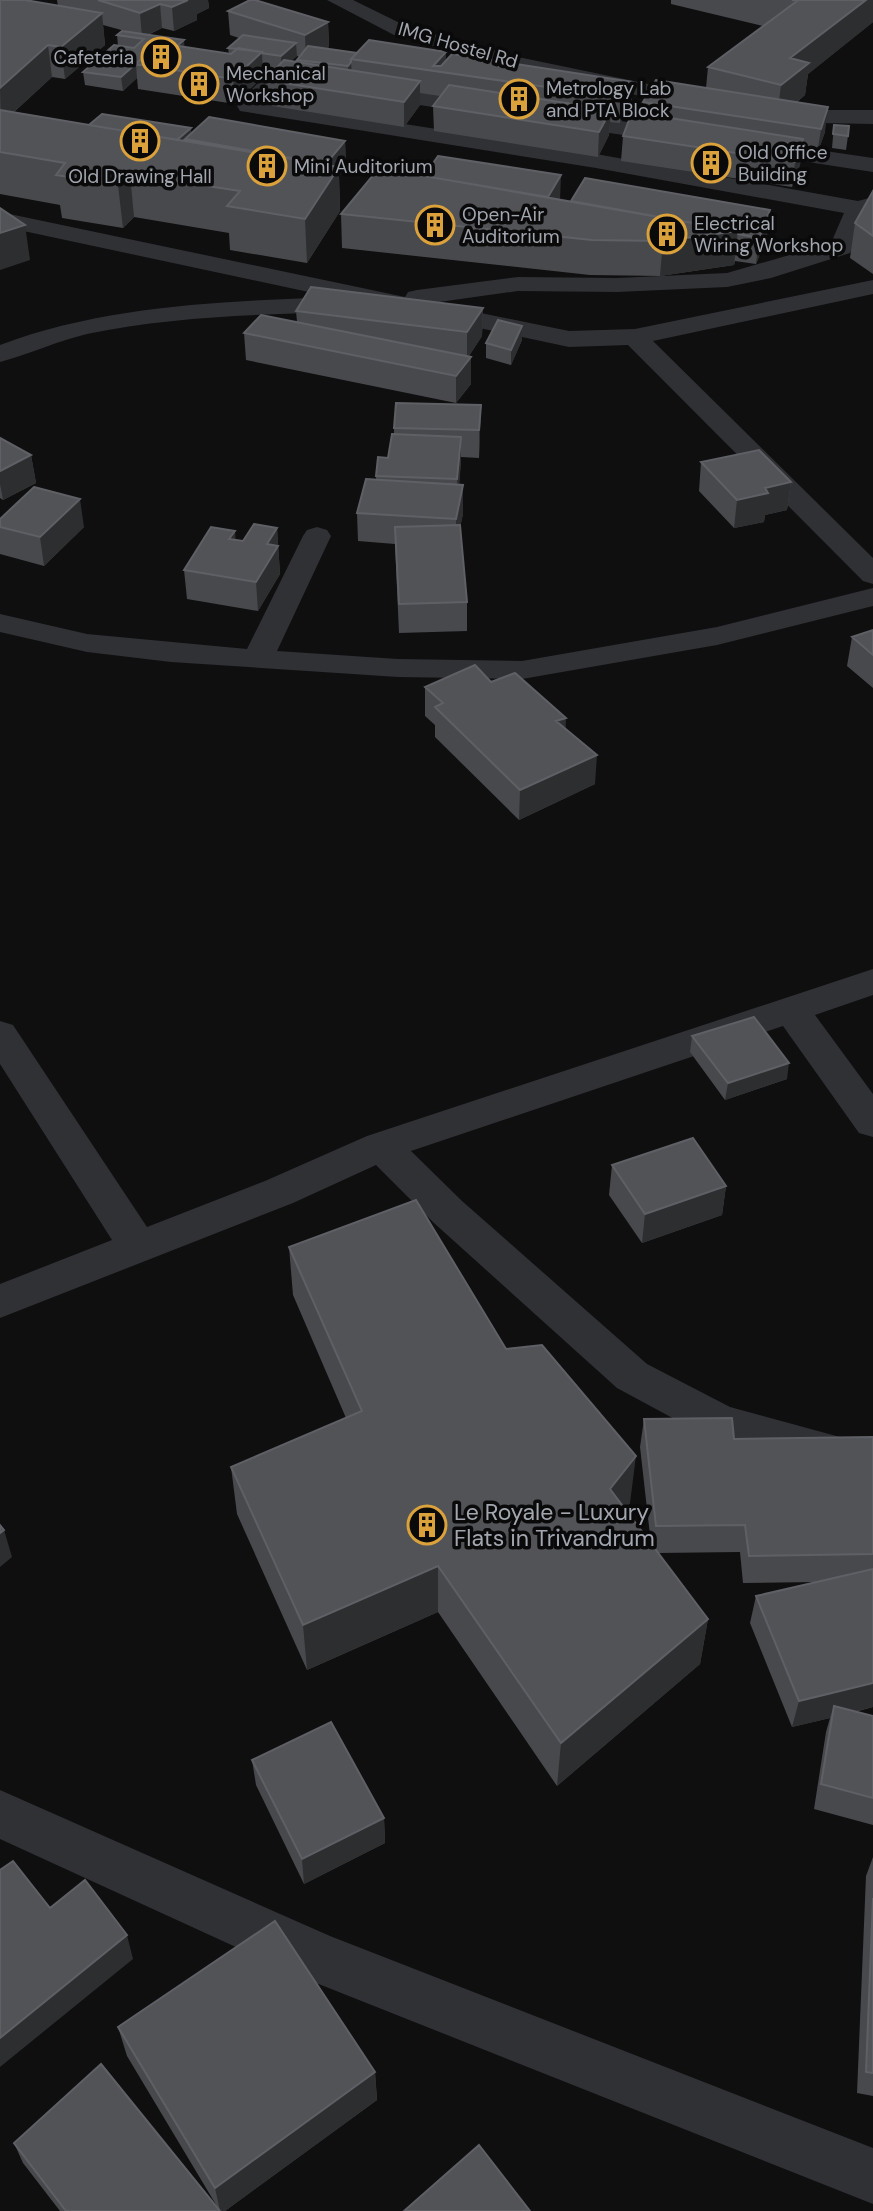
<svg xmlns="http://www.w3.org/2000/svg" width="873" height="2211" font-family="'DM Sans',sans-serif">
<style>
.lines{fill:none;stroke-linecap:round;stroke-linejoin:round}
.minor{fill:#303135;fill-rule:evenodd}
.wall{fill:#48494c;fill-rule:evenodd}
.shaded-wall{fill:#2d2e30}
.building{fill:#515357;stroke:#5e6065;stroke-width:2}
.labels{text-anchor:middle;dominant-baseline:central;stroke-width:7;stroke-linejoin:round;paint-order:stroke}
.far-street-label{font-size:19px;fill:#a2a6af;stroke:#0a0a0b}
.far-poi-label{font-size:19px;fill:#a2a6af;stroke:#0a0a0b;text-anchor:start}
.poi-label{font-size:23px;fill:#a2a6af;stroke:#0a0a0b;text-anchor:start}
</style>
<rect width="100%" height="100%" fill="#0f0f10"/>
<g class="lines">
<!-- minor -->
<path class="minor" d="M327,0H353L408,27L518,57L701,95L712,102L701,109L515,69L394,35Z
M277,71L321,78L324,83L313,89L282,84L264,102L596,154L858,201L873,197V211L868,213L850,253L771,278L727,287L617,292L518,291L432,303L569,331L635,329L873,280V294L653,341L873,558V584L863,581L628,345L569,347L338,298L346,304L342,309L333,312C251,315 168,317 87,334C57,341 30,354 0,362V345C107,305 219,302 332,297L0,226V212L405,297L408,292L417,290L518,277L617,278L727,273L831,243L844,213L596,168L240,111L237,106L240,101L269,72Z
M370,85L490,102L501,109L490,116L362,96L359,91Z
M774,110H873V124L766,122L763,117L766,112Z
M557,112L677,129L688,136L677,143L549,124L546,119Z
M750,140L873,158V172L742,152L739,147L742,142Z
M317,527L327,530L331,536L277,651L398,659L522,661L717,627L873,588V606L717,645L522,679L398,677L171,662L87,652L0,632V614L87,634L247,649L303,536L307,530Z
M873,969V995L815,1015L873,1094V1137L859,1133L783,1026L411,1151L462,1201L647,1364L730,1407L873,1446V1484L704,1435L617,1388L434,1223L376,1165L293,1203L0,1318V1284L112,1240L0,1064V1021L13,1025L147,1227L265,1181L367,1136Z
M0,1790L330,1936L873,2148V2204L301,1977L0,1839Z"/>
</g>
<!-- wall -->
<path class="wall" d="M0,0L58,6L57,0H208L209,8L197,14V20L174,31L162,28L148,35L185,47L229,54L228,48L239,38L230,35L228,11L328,22L329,47L325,49L357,53L446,52V61L633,82L631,106L620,123L610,122L609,135L598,157L434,131L433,106L440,96L420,93V105L404,127L266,105L265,80L276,69L263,66V76L235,104L138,89L137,78L123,91L85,85L83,72L118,46L117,35L125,31L103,25L105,45L65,79L52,77L13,113L89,125L191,134L345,141L346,167L339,176L340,211L307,263L230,250L229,233L134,217L123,228L62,218L60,205L0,194ZM297,56L300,57L297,60L298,62L291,61Z
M671,0H873V22L808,74L805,95L797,102L825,132L817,154L801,152L800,165L792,187L621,161L623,136L642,114L643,102L706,88L708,67L763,26L671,4Z
M834,125L848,136L846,150L832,148Z
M873,191V274L850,258L855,223Z
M560,200L767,237L756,264L735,261L734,265L660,276L590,275L342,248L341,214Z
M483,308L482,336L469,356L471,357V384L456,403L246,360L244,333L297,322L296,311Z
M522,340L511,365L486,358V343Z
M481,405L479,458L461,457L459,485L463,514L460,526L467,602V631L399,633L395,544L358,541L357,513L376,480V476L388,458L394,435V428Z
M0,438L31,455L36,483L3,500L0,498Z
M701,462L791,482L787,510L765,515L764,522L734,528L699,491Z
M0,519L84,527L44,566L0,554Z
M277,528L280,574L258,611L187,599L184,570L235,531V540L243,541Z
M873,630V688L847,666L852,637Z
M491,682L566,729L595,784L519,820L435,737V725L425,716V687Z
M692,1036L787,1079L725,1100L690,1052Z
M612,1165L726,1186L722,1215L642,1243L609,1195Z
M289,1247L506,1349L630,1503L625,1509L651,1544L640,1447L644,1419L734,1439L873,1437V1707L855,1712L873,1716V1825L814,1809L826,1732L830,1718L792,1727L750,1623L756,1596L816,1582L743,1583L740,1552L658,1553L708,1619L700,1664L557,1786L438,1612L307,1670L237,1514L231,1467L346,1418L293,1295Z
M252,1760L384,1818L385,1843L304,1884L256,1785Z
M873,1857V2096L857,2093L866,1876Z
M118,2027L375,2072L377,2100L225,2211H60L23,2163L14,2143L218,2208L127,2056Z"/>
<!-- shaded-wall -->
<path class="shaded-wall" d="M188,0H208L209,8L197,14V20L174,31L172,7Z
M866,0H873V22L808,74L805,95L777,118L781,85L790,58Z
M160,4L162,28L142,37L140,13Z
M102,13L105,45L65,79L61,47Z
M328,22L329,47L306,59L305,35Z
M184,40L185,53L171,52Z
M296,43L297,56L282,70L281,56Z
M48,45L52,77L1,124L0,88Z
M262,52L263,76L235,104L233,79Z
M446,52V72L433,66Z
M351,62L352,75L348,80V66Z
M136,64L137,78L123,91L121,77Z
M420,81V105L404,127V102Z
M633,82L631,106L620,123L622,98Z
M828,107L825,132L817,154L821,129Z
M611,110L609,135L598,157L599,132Z
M191,128L192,141L185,139L186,147L177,141Z
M803,139L800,165L792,187L795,162Z
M345,141L346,167L339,176L340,211L307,263L305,219L326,164Z
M130,174L134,217L123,228L118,185Z
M561,175L560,201H545Z
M770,210L767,237L756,264L759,238Z
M25,225L30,260L0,270V233Z
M738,231L734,265L660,276L663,241Z
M483,308L482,336L467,359V332Z
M522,326V340L511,365V350Z
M471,357V384L456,403V376Z
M481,405L480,433L479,458V430Z
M461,437V465L457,507V479Z
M31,455L36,483L3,500L0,484V471Z
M791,482L787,510L765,515L764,522L734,528L737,500L765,488Z
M463,485V514L456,548V519Z
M80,499L84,527L44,566L40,537Z
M277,528L280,574L258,611L256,582L267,544Z
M235,531L237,560L229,539Z
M566,718L565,747L556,721Z
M597,755L595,784L519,820L520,790Z
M789,1063L787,1079L725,1100L728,1083Z
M726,1186L722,1215L642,1243L645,1214Z
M636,1456L630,1503L605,1535L610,1489Z
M4,1530L12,1557L0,1567V1533Z
M438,1566V1612L307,1670L303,1625Z
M708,1619L700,1664L557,1786L561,1743Z
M873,1683V1707L832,1717L834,1706L830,1718L792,1727L799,1701Z
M384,1818L385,1843L304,1884L302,1859Z
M127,1935L133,1959L0,2067V2038Z
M375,2072L377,2100L225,2211H220L215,2188Z"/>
<!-- building -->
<path class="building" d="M0,0H25L102,13L61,47L48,45L0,88Z
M98,0H188L172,7L160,4L140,13Z
M250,0H255L328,22L305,35L228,11Z
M792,0H866L790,58L809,63L781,85L708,67L797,1Z
M122,31L184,40L177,46L159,43L121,77L83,72L114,45L134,48L144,39L117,35Z
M243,35L296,43L281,56L261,53L262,52L228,48Z
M369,40L446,52L433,66H441L452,54L633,82L622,98L351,59Z
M159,43L231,54L238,48L262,52L233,79L136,64Z
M308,46L357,53L351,59V62L348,66L297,60Z
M284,60L420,81L404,102L265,80Z
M656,80L828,107L821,129L643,102Z
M449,85L611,110L599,132L433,106Z
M0,110L339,167L305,219L227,206L240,191L130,174L118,185L56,175L65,163L0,152Z
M632,112L803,139L795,162L623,136Z
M102,114L191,128L177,140L89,125Z
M209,117L345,141L326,164L185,139Z
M834,125L849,126L848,136L833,134Z
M438,156L561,175L548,197L424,176Z
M379,168L738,231L663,241L592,240L341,214Z
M585,178L770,210L759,238L738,234V231L571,201Z
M873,191V236L855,223Z
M0,208L25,225L0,233Z
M311,287L483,308L467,332L296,311Z
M261,315L471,357L456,376L244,333Z
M498,320L522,326L511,350L486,343Z
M396,403L481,405L479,430L394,428Z
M392,434L461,437L457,479L376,476L378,457L388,458Z
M0,438L31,455L0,471Z
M759,450L791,482L765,488L768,493L737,500L701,462Z
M366,479L463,485L456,519L357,513Z
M34,487L80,499L40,537L0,527V519Z
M254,524L277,528L267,544L278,546L256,582L184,570L211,527L235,531L229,539L243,541Z
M460,525L467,602L399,604L395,527Z
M873,630V655L852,637Z
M475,665L491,682L515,673L566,718L556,721L597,755L520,790L435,707L443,703L425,687Z
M754,1017L789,1063L728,1083L692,1036Z
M693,1138L726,1186L645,1214L612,1165Z
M416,1200L506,1349L542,1345L636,1456L610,1489L708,1619L561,1743L438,1566L303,1625L231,1467L362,1411L289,1247Z
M732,1418L734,1439L873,1437V1554L749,1556L745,1525L656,1526L644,1419Z
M0,1525L4,1530L0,1533Z
M873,1569V1683L799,1701L756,1596Z
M834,1706L873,1716V1798L821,1784Z
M331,1722L384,1818L302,1859L252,1760Z
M13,1861L50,1908L85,1880L127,1935L0,2038V1870Z
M873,1898V2073L866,2072Z
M275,1921L375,2072L215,2188L118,2027Z
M101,2064L220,2211H66L14,2143Z
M479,2145L530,2211H404Z"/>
<!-- icons -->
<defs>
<symbol id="building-ring" viewBox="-11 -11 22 22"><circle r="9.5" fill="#0a0a0b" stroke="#dba23c" stroke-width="1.5"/><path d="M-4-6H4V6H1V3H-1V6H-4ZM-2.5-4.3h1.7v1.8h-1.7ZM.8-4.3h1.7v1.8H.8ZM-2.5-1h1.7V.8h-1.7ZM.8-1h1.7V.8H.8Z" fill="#dba23c"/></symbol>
</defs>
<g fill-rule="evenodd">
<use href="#building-ring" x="139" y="35" width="44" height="44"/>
<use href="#building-ring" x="177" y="62" width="44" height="44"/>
<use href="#building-ring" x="497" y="77" width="44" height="44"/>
<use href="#building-ring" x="118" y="119" width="44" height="44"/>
<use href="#building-ring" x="689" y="141" width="44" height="44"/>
<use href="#building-ring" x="245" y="144" width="44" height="44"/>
<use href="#building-ring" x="413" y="203" width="44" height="44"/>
<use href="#building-ring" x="645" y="212" width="44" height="44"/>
<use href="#building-ring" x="405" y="1503" width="44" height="44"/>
</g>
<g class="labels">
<!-- far-street labels -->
<g class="far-street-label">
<text transform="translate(458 45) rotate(16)">IMG Hostel Rd</text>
</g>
<!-- far-poi labels -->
<g class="far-poi-label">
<text x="134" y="57" text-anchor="end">Cafeteria</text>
<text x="226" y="73">Mechanical<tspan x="226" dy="22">Workshop</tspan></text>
<text x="546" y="88">Metrology Lab<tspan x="546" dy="22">and PTA Block</tspan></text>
<text x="738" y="152">Old Office<tspan x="738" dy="22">Building</tspan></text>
<text x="294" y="166">Mini Auditorium</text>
<text x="140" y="176" text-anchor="middle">Old Drawing Hall</text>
<text x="462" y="214">Open-Air<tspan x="462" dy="22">Auditorium</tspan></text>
<text x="694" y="223">Electrical<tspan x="694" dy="22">Wiring Workshop</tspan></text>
</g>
<!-- poi labels -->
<g class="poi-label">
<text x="454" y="1512">Le Royale - Luxury<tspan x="454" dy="26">Flats in Trivandrum</tspan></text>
</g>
</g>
</svg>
